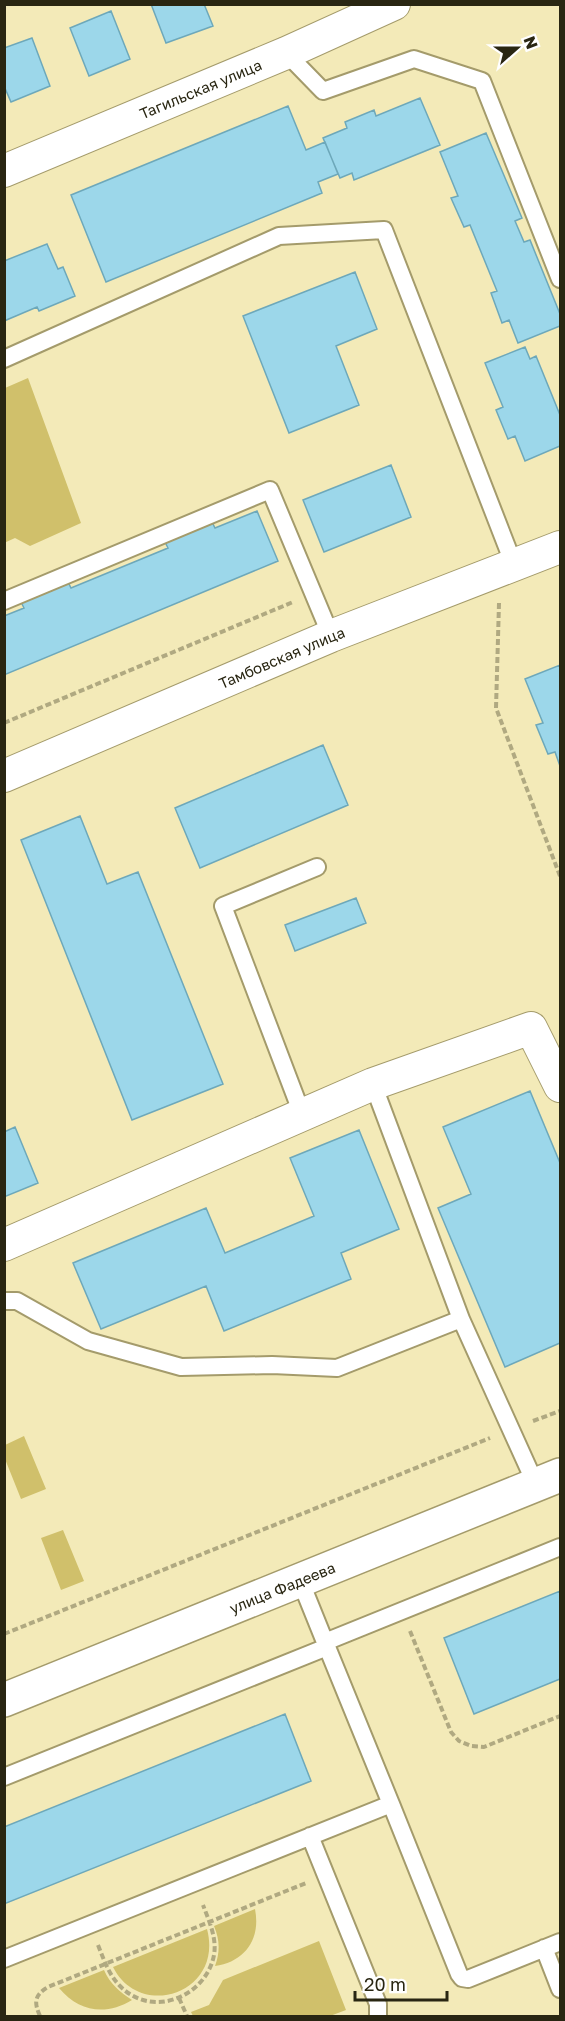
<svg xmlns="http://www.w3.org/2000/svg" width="565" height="2021" font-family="'Golos Text',sans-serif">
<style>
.green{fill:#d0c06b}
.building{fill:#9cd7ea;stroke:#6da8ba;stroke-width:1.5}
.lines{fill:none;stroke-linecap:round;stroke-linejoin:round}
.service-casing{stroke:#a49b6b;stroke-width:20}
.minor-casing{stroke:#a49b6b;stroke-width:34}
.tertiary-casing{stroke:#a49b6b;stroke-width:36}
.path{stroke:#b0a981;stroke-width:4;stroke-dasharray:6 3;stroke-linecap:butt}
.service{stroke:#fff;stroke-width:16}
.minor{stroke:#fff;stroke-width:32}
.tertiary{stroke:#fff;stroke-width:33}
.labels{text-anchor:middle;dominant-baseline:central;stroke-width:4.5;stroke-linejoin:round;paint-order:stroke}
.street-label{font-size:15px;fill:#292612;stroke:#fff}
</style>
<rect width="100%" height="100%" fill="#f3eab8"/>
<!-- green -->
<path class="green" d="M28,378L81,523L30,546L15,538L4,543L5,388Z
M24,1436L46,1489L21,1499L5,1459V1445Z
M63,1530L84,1581L61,1590L41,1538Z
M255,1909C261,1939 245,1962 215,1966C220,1952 220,1940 214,1926Z
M207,1929C224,1993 140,2021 113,1967Z
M319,1941L346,2010L330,2016H193L191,2012L209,2005L223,1980Z
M104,1970C110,1984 120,1992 132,2000C106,2016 79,2012 59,1988Z"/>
<!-- building -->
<path class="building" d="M151,4H204L213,26L166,43Z
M111,11L130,59L89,76L70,28Z
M32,38L50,86L11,102L4,86V48Z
M420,98L440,145L354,180L352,173L340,178L323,138L347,128L345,122L374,110L376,116Z
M288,106L306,150L325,142L338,174L318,182L322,193L106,282L71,195Z
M486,133L522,218L515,221L524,242L530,240L560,314V326L518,343L509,320L502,323L491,293L497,291L470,225L464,227L451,198L458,196L440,152Z
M47,244L58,269L63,267L75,296L39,311L37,307L4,321V261Z
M355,272L377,329L336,346L359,405L289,433L243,316Z
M525,347L530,359L536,356L560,415V446L525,461L515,436L508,439L496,410L503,407L485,363Z
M391,465L411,517L324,552L303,500Z
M257,511L278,561L4,675V616L24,608L21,602L68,582L71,588L168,548L165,542L212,522L215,528Z
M560,665V766L555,752L548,754L536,725L543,723L525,679Z
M323,745L348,805L200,868L175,808Z
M80,816L107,884L138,872L223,1084L132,1120L21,840Z
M356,898L366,923L295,951L285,925Z
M530,1091L560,1163V1343L505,1367L438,1208L471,1194L443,1127Z
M15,1127L38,1183L4,1197V1132Z
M359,1130L399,1229L341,1253L351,1279L224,1331L206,1286L101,1329L73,1263L206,1208L225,1253L314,1216L290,1158Z
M560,1591V1679L474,1714L444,1638Z
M285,1714L311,1781L4,1904V1827Z"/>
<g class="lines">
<defs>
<path id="service" d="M286,53L323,91L414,59L482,81L560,279
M4,359L279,236L384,230L514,565
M4,601L270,490L331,636
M373,1084L461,1319
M302,1114L223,906L317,867
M4,1301H17L88,1341L181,1367L272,1365L337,1368L461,1319L536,1485
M300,1580L327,1647
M325,1642L560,1547
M4,1777L327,1647L391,1804L4,1959
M391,1804L459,1974L462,1978L468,1979L560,1942
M310,1836L378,2004V2016
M544,1948L560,1989"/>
<g id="minor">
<path id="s1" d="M4,171L286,53L394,4"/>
<path id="s2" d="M4,776L331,636L560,547"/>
<path d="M4,1245L373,1084L531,1028L560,1086"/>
</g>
<g id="tertiary">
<path id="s3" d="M4,1700L560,1475"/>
</g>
</defs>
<!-- service casing -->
<use href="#service" class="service-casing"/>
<!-- minor casing -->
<use href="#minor" class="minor-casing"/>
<!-- tertiary casing -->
<use href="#tertiary" class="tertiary-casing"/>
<!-- path -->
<path class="path" d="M499,603L496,708L560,876
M4,723L293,602
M533,1421L560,1411
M410,1631L451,1732L459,1741L471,1746L484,1747L560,1716
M4,1634L490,1438
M98,1945C104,1960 109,1975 120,1986C152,2019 206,1997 214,1955C217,1938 209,1921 203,1905
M179,1998L187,2016
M40,2016C34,2003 34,1995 48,1987L306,1883"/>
<!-- service -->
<use href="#service" class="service"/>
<!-- minor -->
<use href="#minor" class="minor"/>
<!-- tertiary -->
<use href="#tertiary" class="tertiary"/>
</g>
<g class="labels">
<!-- street labels -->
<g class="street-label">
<text stroke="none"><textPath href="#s1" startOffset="213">Тагильская улица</textPath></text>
<text stroke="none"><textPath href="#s2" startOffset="302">Тамбовская улица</textPath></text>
<text stroke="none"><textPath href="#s3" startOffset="300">улица Фадеева</textPath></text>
</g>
</g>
<!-- border -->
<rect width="565" height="2021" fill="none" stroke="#292612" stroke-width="12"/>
<!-- north arrow -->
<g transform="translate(517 48) rotate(69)" stroke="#ffffff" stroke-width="4.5" paint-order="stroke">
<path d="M0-4.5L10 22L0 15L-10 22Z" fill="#292612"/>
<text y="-9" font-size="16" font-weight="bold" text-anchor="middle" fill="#292612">N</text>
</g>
<!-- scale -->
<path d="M355 1991v9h92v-9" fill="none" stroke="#292612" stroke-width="3"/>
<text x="364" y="1991" font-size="18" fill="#292612" stroke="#ffffff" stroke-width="4.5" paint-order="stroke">20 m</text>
</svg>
